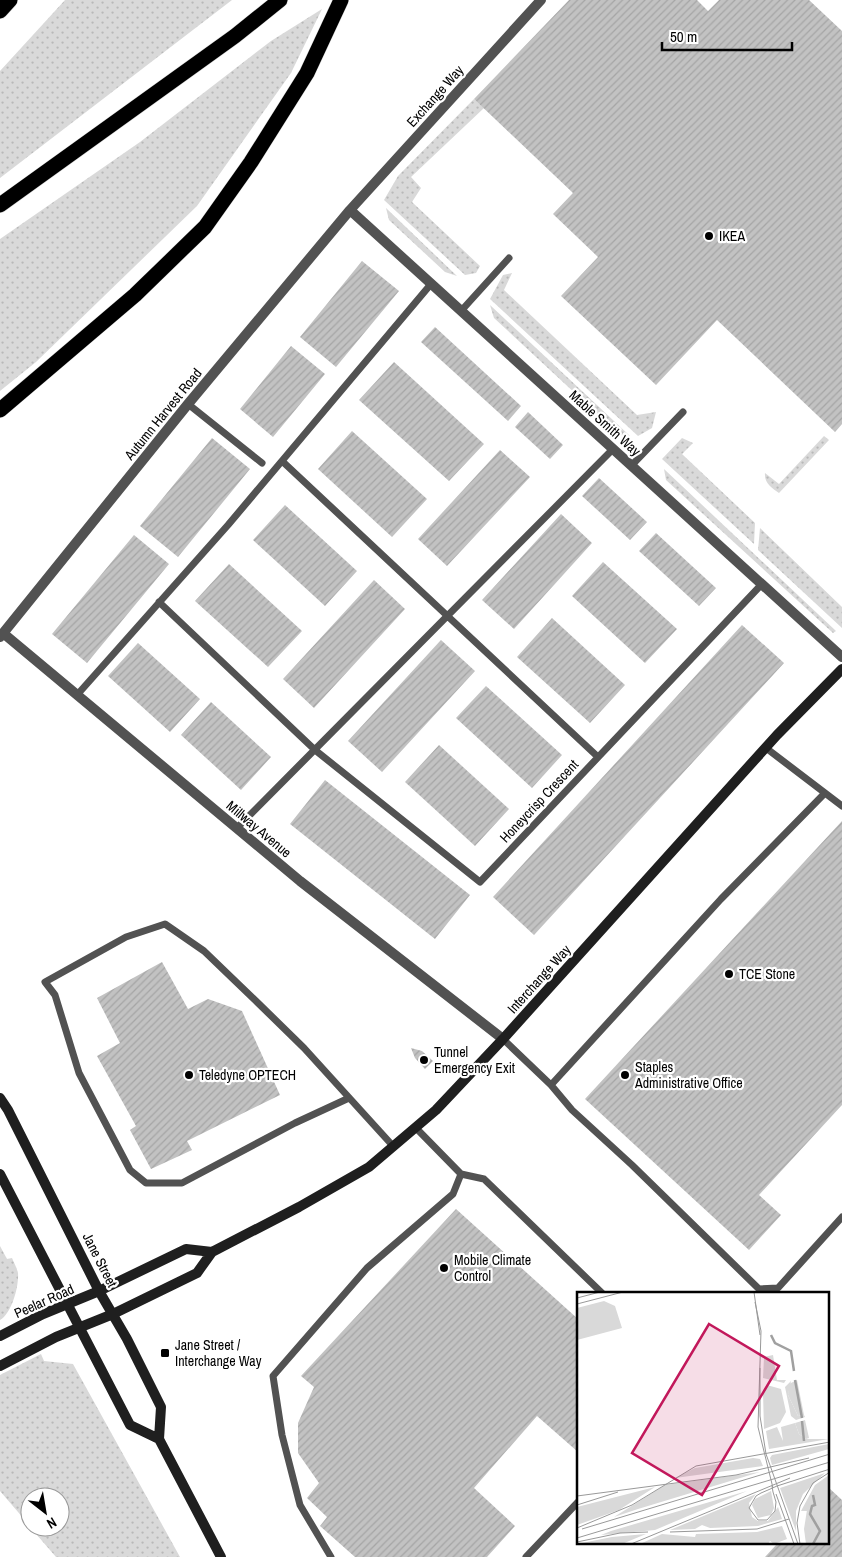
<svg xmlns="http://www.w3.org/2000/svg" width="842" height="1557" font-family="'Archivo Narrow',sans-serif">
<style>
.grass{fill:url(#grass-dots)}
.building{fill:url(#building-hatch)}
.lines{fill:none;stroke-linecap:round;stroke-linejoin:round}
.highway-casing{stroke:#dbdbdb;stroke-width:16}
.lane{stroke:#525252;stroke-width:7}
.street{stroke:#525252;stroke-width:10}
.secondary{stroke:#1f1f1f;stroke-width:10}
.highway{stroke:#000;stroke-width:15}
.poi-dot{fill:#000;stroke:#fff;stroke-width:2}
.labels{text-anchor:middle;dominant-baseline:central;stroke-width:4.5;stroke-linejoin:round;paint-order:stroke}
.street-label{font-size:14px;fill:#000;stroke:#fff}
.poi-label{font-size:14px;fill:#000;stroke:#fff;text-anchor:start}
.inset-river{fill:none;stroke:#a0a0a0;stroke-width:2.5}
.inset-road{fill:none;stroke:#999;stroke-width:1}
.view{fill:#c2185b;fill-opacity:0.15;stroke:#c2185b;stroke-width:2.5}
.inset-edge{fill:none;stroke:#000;stroke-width:2.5}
</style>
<defs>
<pattern id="grass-dots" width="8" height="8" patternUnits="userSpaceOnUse" patternTransform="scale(1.25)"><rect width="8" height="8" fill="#d9d9d9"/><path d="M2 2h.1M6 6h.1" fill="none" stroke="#b8b8b8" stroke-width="1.8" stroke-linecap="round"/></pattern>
<pattern id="building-hatch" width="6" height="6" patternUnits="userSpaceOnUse" patternTransform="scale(1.25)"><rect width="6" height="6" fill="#c2c2c2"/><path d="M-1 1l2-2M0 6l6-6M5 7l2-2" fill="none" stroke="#a5a5a5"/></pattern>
</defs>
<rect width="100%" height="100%" fill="#fff"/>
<!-- grass -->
<path class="grass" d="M65,0H232L0,178V71Z
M322,9L291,73L197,206L36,362L0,391V239L140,142L271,41Z
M474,99L484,108L411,177L421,188L412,202L480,266L476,273L465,275L384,200L398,176Z
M386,208L457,276L445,272L389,220Z
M512,273L504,290L637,415L656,412L652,428L638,436L490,299L503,275Z
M490,305L630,436L620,435L494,318Z
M824,436L829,440L779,493C772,488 764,483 765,473L779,484Z
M682,438L693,443L682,454L755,523L754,544L662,459Z
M664,469L836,631L833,633L666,480Z
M760,528L842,607V628L758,550Z
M0,1246L7,1259L12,1258C14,1263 17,1268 18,1273C19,1286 12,1313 0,1320Z
M41,1354L44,1361L73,1364L180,1557H56L30,1527H60V1497H30V1526L0,1491V1375Z"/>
<!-- building -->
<path class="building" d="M569,0H697L708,11L719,0H809L842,31V424L835,432L717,320L656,385L561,296L598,257L553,214L573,193L474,99Z
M362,261L399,291L336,367L300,337Z
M435,327L521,406L508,421L421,342Z
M291,346L325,374L273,437L240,409Z
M394,362L484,444L449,481L359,400Z
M528,412L563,445L550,459L515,427Z
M352,431L427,499L392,537L318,469Z
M212,438L250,469L178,557L140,526Z
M500,450L530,477L447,566L418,539Z
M599,478L647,522L630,540L582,496Z
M285,505L357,571L325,606L253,540Z
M561,514L592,543L514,629L482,600Z
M656,533L716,588L699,606L639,551Z
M134,535L169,564L87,663L52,634Z
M603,562L677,629L645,663L572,596Z
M229,564L302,631L268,667L195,601Z
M374,580L405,609L314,708L283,679Z
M552,618L625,685L590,723L517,657Z
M742,625L784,663L534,935L493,897Z
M441,640L475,671L382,772L348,741Z
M138,643L200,699L170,732L108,676Z
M486,686L562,755L532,788L456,718Z
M211,702L271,757L241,790L181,735Z
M439,745L509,809L475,846L405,782Z
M325,780L470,895L435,939L290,824Z
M842,821V1105L759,1195L781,1215L749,1250L585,1099Z
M162,962L188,1009L208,999L242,1011L280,1095L187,1141L192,1150L151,1169L130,1130L136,1126L97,1056L120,1043L97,998Z
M411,1048L422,1051L433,1061L425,1069L415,1058Z
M456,1209L578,1319V1452L537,1416L474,1488L515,1526L487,1557H355L320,1526L327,1517L307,1498L319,1483L298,1453V1423L314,1387L301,1376Z
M828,1487L842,1500V1557H765L776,1545L774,1543H828Z"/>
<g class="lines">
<defs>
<path id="highway" d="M0,11L10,0
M0,205L235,36L280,0
M0,410L135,295L205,227L251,162L307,73L341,0"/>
</defs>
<!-- highway casing -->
<use href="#highway" class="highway-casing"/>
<!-- lane -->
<path class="lane" d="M461,311L509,258
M188,404L262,463
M282,461L598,757
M631,466L683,412
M159,602L315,750L480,882L762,584
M77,695L228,525L431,284
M766,748L842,806
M237,828L613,449
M503,1039L551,1085L572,1110L632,1165L759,1289L778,1288L842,1217
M551,1085L721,899L825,793
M349,1098L295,1123L182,1183H146L130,1170L79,1073L55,995L45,982L126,937L165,924L204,951L256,1001L304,1048L393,1146
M415,1127L461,1174L484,1179L602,1293
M331,1557L300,1505L282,1435L273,1376L367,1268L453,1194L461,1174
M526,1557L578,1502"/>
<!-- street -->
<path class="street" d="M350,210L842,657
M3,633L300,881L503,1039
M0,637L188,404L350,210L541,0"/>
<!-- secondary -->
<path class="secondary" d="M0,1098L8,1110L99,1291L127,1339L161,1407L159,1439L221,1557
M0,1174L130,1425L159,1439
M0,1336L43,1314L99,1291L186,1249L212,1252
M0,1366L56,1337L113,1314L197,1273L212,1252L299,1207L369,1167L436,1110L503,1039L777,735L842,669"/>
<!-- highway -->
<use href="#highway" class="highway"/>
</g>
<!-- markers -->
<g class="poi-dot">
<circle cx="709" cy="236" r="5"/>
<circle cx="729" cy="974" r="5"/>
<circle cx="424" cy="1060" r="5"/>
<circle cx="189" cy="1075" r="5"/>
<circle cx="625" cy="1075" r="5"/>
<circle cx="444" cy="1268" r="5"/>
<rect x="160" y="1348" width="10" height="10" rx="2.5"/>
</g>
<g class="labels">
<!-- street labels -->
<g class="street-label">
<text transform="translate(435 96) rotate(-48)">Exchange Way</text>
<text transform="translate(163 414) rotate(-51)">Autumn Harvest Road</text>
<text transform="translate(605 423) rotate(42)">Mable Smith Way</text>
<text transform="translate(539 801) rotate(-47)">Honeycrisp Crescent</text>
<text transform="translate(259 829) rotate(40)">Millway Avenue</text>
<text transform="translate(539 979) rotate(-48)">Interchange Way</text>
<text transform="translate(100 1260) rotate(63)">Jane Street</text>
<text transform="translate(44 1301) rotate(-24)">Peelar Road</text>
</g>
<!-- poi labels -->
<g class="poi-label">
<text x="719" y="236">IKEA</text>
<text x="739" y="974">TCE Stone</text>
<text x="434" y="1052">Tunnel<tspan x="434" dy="16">Emergency Exit</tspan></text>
<text x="635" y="1067">Staples<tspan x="635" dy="16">Administrative Office</tspan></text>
<text x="199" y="1075">Teledyne OPTECH</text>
<text x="454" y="1260">Mobile Climate<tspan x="454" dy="16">Control</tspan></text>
<text x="175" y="1345">Jane Street /<tspan x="175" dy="16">Interchange Way</tspan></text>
</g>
</g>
<!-- overview -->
<g transform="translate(577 1292)">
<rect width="252" height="252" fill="#fff"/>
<path d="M27,9L38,14L45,36L0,48V16ZM196,63L200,88H209L207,91L186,86L187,65ZM214,89L211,103L221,124L227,123L228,125L219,128L214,124L208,95ZM190,93L204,97L209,120L203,131L187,137L186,101ZM218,131L222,142L229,147H252L192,157L189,139L200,135L206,149L204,135ZM252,152V157L195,173L193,166L195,163ZM176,166L183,167L186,174L98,186L118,176ZM183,180L61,217L37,225L88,193ZM248,181L226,202L219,219V239L203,196ZM252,183V209L230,219H224L238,193ZM78,195L42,218L0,233V215ZM170,199L78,238L24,243L34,239ZM194,199L197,216L194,223L181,226L175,213L178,207ZM179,202L172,211L175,225L181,229H191L201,215L205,227L181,234L133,236L125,233L118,237L93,238ZM205,234L210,247L197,252L193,249L191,252H63L85,242L118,245L119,242L180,240ZM69,242L45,252H0L35,245Z" fill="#d9d9d9"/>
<path d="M220,88L227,123L221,124L211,103L212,92ZM228,128L232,146L229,147L222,142L218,131Z" fill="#d9d9d9"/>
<path d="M252,191V252H229L227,237L230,218L240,199Z" fill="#d9d9d9"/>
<path class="inset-river" d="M194,43L198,51L214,59L217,79M218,88L225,126M225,129L227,149M236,203L238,213L235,214L233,222L243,239L236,252"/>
<path class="inset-road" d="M177,0L183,43M0,6L23,0M178,10L184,39L181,135L196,196M0,12L46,0M183,76V124L189,162L221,252M195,194L196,200L199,210L198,219L190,228H181L172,216L179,204L184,201L191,198L200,194L253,177M199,202L217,252M0,204L159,183L232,166M0,213L41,200M0,236L55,213L119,174L253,150M5,237L253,162M93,240L180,237L212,227M0,246L253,170M0,250L43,241L71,240M54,252L213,186M223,252L220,231L223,214L236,191L253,180"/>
<path class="view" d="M132,32L202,74L125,203L55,161Z"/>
<rect width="252" height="252" class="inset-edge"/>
</g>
<!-- north arrow -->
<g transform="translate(45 1512) rotate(149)"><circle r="24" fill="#ffffff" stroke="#999999"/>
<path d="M0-4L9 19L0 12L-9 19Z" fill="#000000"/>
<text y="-8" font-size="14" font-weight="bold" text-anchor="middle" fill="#000000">N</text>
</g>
<!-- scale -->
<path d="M662 42v8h130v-8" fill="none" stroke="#000000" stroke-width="2.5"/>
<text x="670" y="42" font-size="15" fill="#000000" stroke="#ffffff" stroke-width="4" paint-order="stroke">50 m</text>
</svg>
